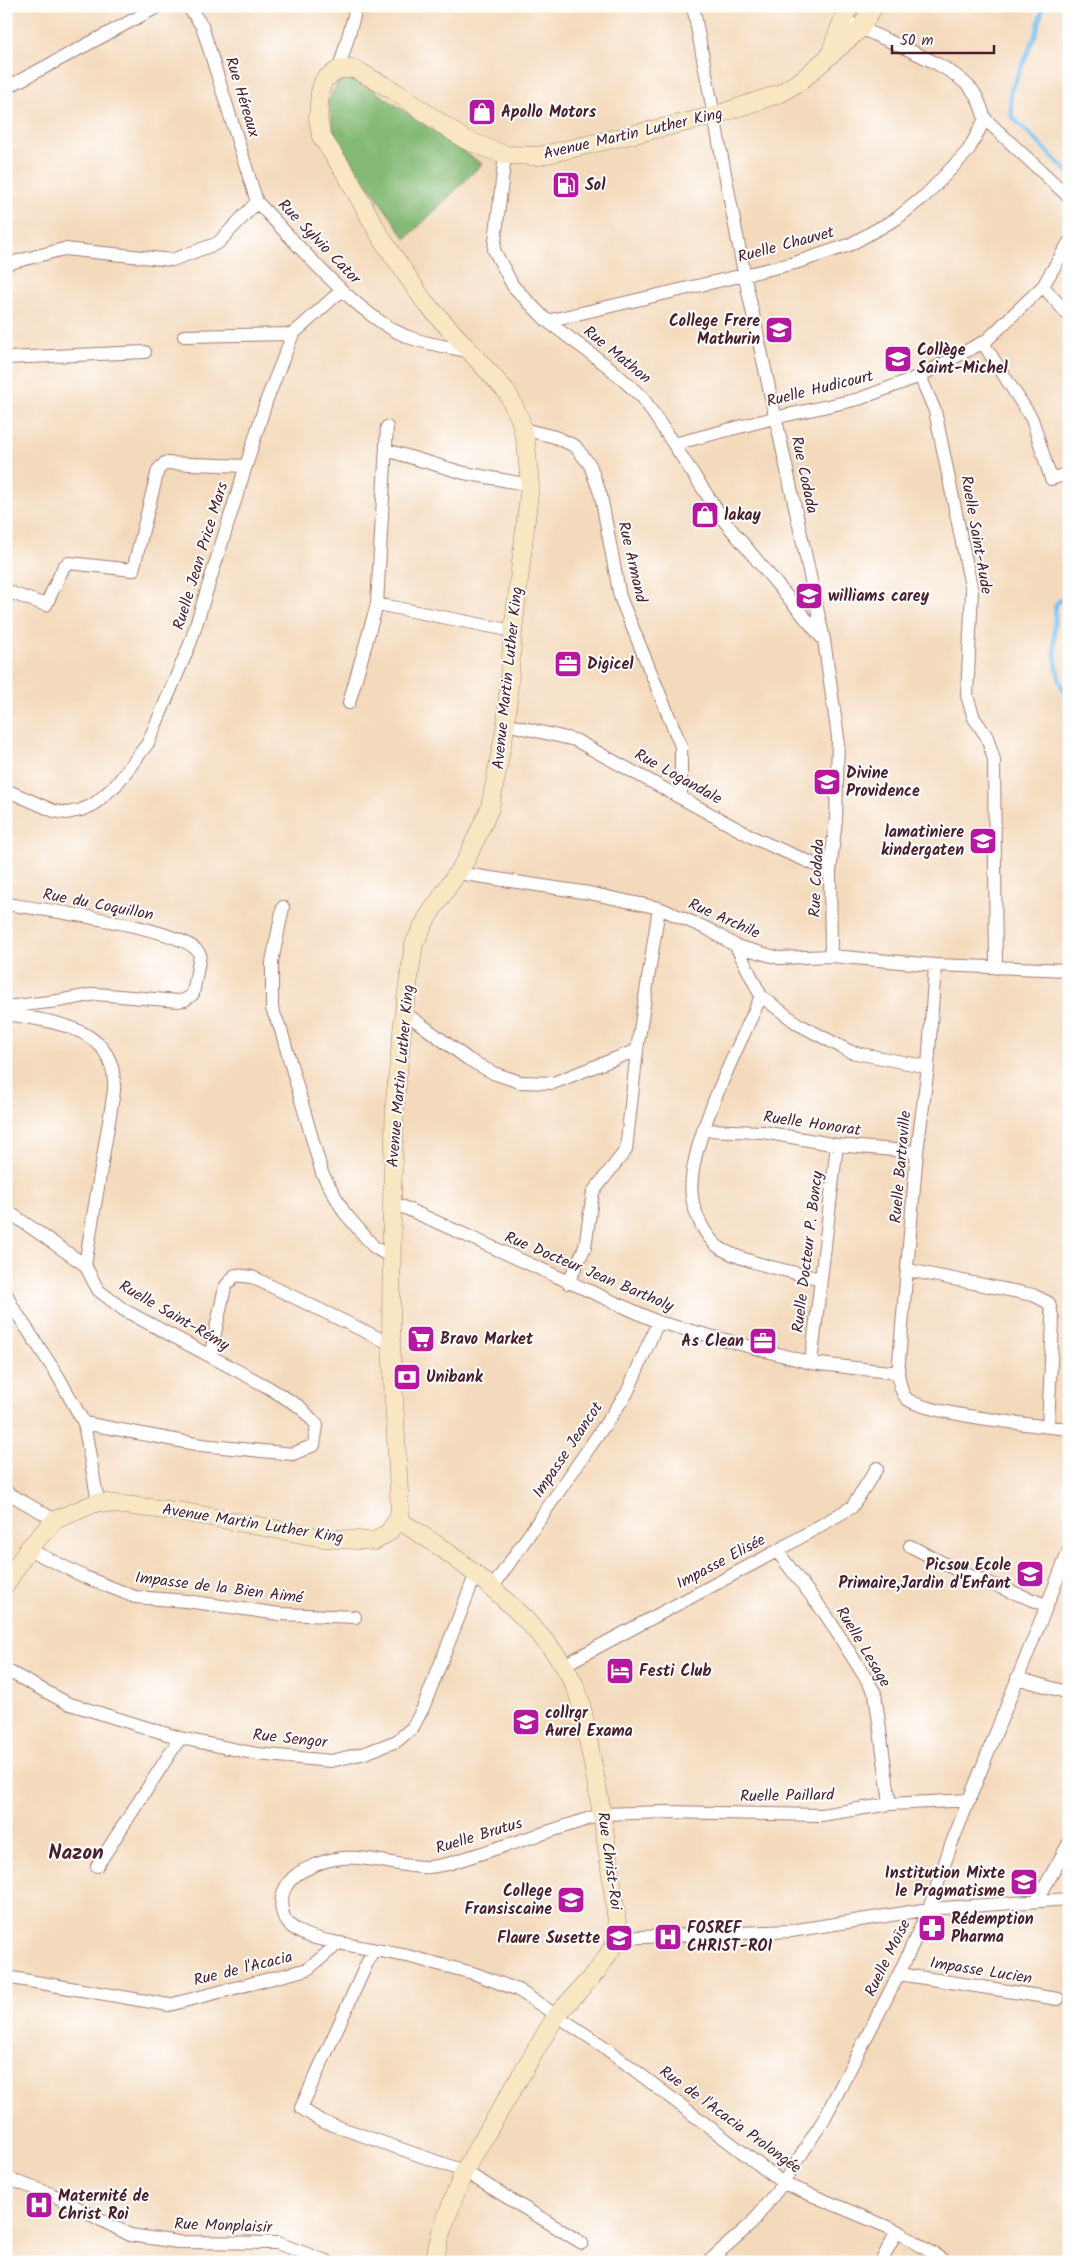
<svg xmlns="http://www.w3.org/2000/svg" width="1075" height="2268" font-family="Kalam,sans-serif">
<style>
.forest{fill:#85ba76;stroke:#686c50}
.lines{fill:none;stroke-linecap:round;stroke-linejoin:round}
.stream{stroke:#73c0ed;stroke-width:4.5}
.street-casing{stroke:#9f7c74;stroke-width:14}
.secondary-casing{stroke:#9f7c74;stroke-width:19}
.street{stroke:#fff;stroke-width:12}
.secondary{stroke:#f9e7c3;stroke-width:18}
.labels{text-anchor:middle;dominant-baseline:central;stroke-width:4;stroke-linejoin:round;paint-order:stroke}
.street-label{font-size:16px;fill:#4a1f2b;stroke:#fff}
.poi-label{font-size:16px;font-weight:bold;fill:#4a1f2b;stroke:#fff;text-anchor:start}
.district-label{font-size:21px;font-weight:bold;fill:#4a1f2b;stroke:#fff}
</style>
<rect width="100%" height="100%" fill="#fff"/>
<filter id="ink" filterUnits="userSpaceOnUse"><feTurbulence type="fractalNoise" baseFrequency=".02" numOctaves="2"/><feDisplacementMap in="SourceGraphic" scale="10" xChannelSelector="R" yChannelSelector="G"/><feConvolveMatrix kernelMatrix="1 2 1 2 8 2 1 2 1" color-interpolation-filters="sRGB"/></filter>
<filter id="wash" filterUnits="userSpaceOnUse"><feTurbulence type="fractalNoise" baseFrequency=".0096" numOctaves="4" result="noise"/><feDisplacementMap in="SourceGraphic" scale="20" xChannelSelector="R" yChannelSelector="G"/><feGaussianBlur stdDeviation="1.12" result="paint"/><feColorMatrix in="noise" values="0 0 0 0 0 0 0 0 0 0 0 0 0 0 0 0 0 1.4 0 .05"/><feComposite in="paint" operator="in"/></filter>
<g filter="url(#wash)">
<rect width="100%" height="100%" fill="#f4dabc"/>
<!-- forest -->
<path class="forest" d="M340,78H356L482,164L406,239L335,137L328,102Z"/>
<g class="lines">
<!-- stream -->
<path class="stream" d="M1043,6L1037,31L1010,93L1012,117L1069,173
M1069,593L1056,604C1053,636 1052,673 1069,702"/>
</g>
</g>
<g filter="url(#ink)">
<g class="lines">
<defs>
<path id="street" d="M188,6L202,26L257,202
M693,6L744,273L824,640L838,737L836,820L830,871L831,956
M843,19C877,39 955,63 975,94C980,102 982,110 985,119
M339,69L354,16L355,6
M6,88L159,6
M985,119L1069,197
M505,155L494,250L513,286L547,321L610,368L643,398L725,522L822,638
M6,264L64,249L172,260L218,243L257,202C296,242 360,320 411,338C430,345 451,347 471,352
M1043,286L1069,316
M547,321L795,263L849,245L896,219L927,194L968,151L985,119
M184,336L293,334
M983,343L1032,419L1051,479L1069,473
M6,358L145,352
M920,376L935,411L972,591L967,696L974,718L987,737L994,760L996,968
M523,429L555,437L575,446L590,465L601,496L620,597L681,746V796
M674,444L774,418L859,399L920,376L987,340L1043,286L1069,242
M386,450L464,473L530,485
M6,591L46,605L64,566L69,563L133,570L158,470L165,463L246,466
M377,604L513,631
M349,703L377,604L387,427
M506,724L575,740L756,839L830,871
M6,790L54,811L67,813L81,810L93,805L116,785L148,743L190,644L267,399L293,334L342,290
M458,873L589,893L659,908L708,929L736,946L779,958L831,956L935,965L1069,970
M6,904C38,909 190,928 200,955L193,994L185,1000L178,1001L96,994L58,1001L6,1007
M283,907L272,962V1009L281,1030L322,1173L344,1212L374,1247L392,1258
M736,946L761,996L798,1024L851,1052L928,1067
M935,965L928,1067L917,1152L898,1373C900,1382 900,1391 906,1398C922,1414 1042,1426 1069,1429
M761,996C740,1045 685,1147 692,1197C694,1212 703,1231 713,1242C728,1260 797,1273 821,1279
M404,1012L468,1059L493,1073L520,1082L553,1083L637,1050
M6,1014C55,1022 118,1027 114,1091L85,1265L98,1290L124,1310L266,1386L300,1407L317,1425L314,1445L293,1454L201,1445L84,1423
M703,1130L763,1132L837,1145L917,1152
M392,1202L658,1322L811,1363L898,1373
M6,1210L85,1265
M908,1270L1033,1295L1049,1303L1053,1320L1048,1426
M568,1283L585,1247L593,1192L626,1150L637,1050L659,908
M6,1293L12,1306L58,1376L84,1423L98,1502
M210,1356L225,1287L235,1275L252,1277L391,1344
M811,1363L837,1145
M6,1492L55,1520
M910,1546L963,1573L1046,1605
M28,1549L85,1577L135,1597L186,1601L280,1614L355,1617
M777,1551L826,1615L875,1693L890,1804
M492,1588L627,1393L658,1322
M564,1665L777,1551L852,1507L877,1468
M6,1670L67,1703L180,1738L257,1754L331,1761L365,1753L397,1741L413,1727L423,1708L475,1576
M1017,1678L1069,1693
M97,1866L180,1738
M1038,1899L1069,1843
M619,1938L791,1931L929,1909L1069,1899
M339,1943C325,1940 308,1938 296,1930C275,1917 278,1889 296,1875C302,1870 313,1866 320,1863C353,1850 389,1865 422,1867C430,1868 440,1865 448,1864L603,1814L665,1812L821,1815L890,1804L970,1800
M373,1950L301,2108L321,2121L464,2171L582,2243
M899,1974L1058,1999
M6,1977L169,2005L308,1969L339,1943L407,1956L473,1973L518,1990L603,2046L783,2183L897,2231L946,2262
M6,2178L51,2194L130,2235L178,2242L277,2243L329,2262
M708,2262L751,2224L783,2183L824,2119L899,1974L929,1909L951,1845L1069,1550
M881,2262L897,2231"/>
<path id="secondary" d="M830,54L843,19L850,6
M397,1520C452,1549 555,1633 577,1691C584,1709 586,1731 590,1750C603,1812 611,1875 619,1938L597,1971L556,2016L464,2171L441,2232L434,2262
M6,1584L28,1549L55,1520L98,1502L184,1512L323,1538L375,1541L389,1532L397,1520L400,1511L391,1344L392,1202L395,1102L404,1012L414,944L427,918L466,860L490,808L506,724L513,631L530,485L526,443L520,419L507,392L424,301L380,236L346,174L321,136L318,117L320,92L324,80L339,69H355L394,91L464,139L505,155L539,156L713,116L781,93L803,79L860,29L874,6"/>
</defs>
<!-- street casing -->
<use href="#street" class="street-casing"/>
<!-- secondary casing -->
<use href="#secondary" class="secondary-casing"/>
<!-- street -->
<use href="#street" class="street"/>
<!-- secondary -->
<use href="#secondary" class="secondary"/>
</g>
</g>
<!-- icons -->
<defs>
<symbol id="shop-square" viewBox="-11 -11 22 22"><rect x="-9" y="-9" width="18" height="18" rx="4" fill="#b5179e" stroke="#fff"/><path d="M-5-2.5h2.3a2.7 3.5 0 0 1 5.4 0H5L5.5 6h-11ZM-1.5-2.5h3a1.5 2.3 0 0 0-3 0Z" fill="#fff"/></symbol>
<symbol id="fuel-square" viewBox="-11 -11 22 22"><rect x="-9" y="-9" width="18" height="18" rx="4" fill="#b5179e" stroke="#fff"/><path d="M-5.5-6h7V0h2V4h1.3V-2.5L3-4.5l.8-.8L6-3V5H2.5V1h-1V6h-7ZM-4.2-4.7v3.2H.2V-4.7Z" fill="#fff"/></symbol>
<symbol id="school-square" viewBox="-11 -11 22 22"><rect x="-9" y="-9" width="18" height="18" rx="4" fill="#b5179e" stroke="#fff"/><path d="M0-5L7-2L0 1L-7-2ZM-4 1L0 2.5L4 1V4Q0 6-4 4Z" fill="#fff"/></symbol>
<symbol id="office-square" viewBox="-11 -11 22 22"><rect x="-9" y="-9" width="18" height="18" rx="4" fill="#b5179e" stroke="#fff"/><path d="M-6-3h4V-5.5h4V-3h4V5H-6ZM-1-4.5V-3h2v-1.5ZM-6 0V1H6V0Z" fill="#fff"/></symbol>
<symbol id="supermarket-square" viewBox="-11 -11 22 22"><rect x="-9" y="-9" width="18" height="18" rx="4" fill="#b5179e" stroke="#fff"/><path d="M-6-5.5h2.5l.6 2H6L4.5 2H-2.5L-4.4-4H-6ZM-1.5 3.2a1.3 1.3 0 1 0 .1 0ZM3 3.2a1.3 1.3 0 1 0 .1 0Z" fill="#fff"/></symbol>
<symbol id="bank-square" viewBox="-11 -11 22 22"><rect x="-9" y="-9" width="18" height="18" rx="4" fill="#b5179e" stroke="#fff"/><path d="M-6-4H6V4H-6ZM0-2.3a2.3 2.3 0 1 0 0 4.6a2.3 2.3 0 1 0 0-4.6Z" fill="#fff"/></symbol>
<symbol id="hotel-square" viewBox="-11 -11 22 22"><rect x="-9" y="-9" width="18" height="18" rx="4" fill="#b5179e" stroke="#fff"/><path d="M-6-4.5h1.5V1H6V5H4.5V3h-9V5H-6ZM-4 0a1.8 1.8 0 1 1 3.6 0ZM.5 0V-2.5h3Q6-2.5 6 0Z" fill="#fff"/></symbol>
<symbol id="pharmacy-square" viewBox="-11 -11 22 22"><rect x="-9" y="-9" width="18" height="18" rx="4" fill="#b5179e" stroke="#fff"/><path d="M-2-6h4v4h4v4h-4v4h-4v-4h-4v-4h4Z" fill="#fff"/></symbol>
<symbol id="hospital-square" viewBox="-11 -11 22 22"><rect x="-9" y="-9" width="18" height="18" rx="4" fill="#b5179e" stroke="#fff"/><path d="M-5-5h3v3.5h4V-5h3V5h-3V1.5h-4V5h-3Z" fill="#fff"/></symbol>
</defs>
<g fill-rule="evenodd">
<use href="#shop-square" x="466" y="96" width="32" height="32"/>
<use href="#fuel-square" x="550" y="169" width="32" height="32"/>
<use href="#school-square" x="763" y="314" width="32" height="32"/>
<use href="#school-square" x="882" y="343" width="32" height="32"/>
<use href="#shop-square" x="689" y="499" width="32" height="32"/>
<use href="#school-square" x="793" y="580" width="32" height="32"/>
<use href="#office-square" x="552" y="648" width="32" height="32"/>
<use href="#school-square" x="811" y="766" width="32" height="32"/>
<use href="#school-square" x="967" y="825" width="32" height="32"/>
<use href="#supermarket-square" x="405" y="1323" width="32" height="32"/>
<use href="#office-square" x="747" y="1325" width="32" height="32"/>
<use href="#bank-square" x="391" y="1361" width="32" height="32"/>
<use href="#school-square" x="1014" y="1558" width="32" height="32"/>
<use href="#hotel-square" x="604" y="1655" width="32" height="32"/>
<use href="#school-square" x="510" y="1706" width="32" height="32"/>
<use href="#school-square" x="1008" y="1866" width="32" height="32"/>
<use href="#school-square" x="555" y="1884" width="32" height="32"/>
<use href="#pharmacy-square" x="916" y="1912" width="32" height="32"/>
<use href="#hospital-square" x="652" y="1921" width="32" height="32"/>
<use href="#school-square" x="603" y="1922" width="32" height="32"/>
<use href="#hospital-square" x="23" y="2189" width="32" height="32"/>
</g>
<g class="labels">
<!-- street labels -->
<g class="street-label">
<text transform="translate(242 97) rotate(73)">Rue Héreaux</text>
<text transform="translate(633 134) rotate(-13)">Avenue Martin Luther King</text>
<text transform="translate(319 242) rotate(46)">Rue Sylvio Cator</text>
<text transform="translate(786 245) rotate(-15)">Ruelle Chauvet</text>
<text transform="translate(617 355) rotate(39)">Rue Mathon</text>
<text transform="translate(820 389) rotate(-14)">Ruelle Hudicourt</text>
<text transform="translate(804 475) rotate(78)">Rue Codada</text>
<text transform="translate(976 535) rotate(80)">Ruelle Saint-Aude</text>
<text transform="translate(201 556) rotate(-73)">Ruelle Jean Price Mars</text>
<text transform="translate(632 562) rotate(77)">Rue Armand</text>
<text transform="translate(508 678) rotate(-84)">Avenue Martin Luther King</text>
<text transform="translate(678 777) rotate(29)">Rue Logandale</text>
<text transform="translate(817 878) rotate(-87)">Rue Codada</text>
<text transform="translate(98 905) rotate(11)">Rue du Coquillon</text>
<text transform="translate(724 919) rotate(24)">Rue Archile</text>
<text transform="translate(401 1076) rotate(-85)">Avenue Martin Luther King</text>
<text transform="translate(812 1124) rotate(8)">Ruelle Honorat</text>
<text transform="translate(901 1167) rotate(-85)">Ruelle Bartraville</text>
<text transform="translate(808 1252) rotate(-83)">Ruelle Docteur P. Boncy</text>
<text transform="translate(589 1272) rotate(23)">Rue Docteur Jean Bartholy</text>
<text transform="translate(174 1316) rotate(30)">Ruelle Saint-Rémy</text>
<text transform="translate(568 1450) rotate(-56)">Impasse Jeancot</text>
<text transform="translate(253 1524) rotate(9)">Avenue Martin Luther King</text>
<text transform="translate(721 1562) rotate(-28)">Impasse Elisée</text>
<text transform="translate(219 1588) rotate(7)">Impasse de la Bien Aimé</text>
<text transform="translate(863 1647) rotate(59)">Ruelle Lesage</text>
<text transform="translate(290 1739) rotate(6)">Rue Sengor</text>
<text transform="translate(787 1796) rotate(-1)">Ruelle Paillard</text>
<text transform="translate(479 1836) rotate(-17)">Ruelle Brutus</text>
<text transform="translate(609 1861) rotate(82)">Rue Christ-Roi</text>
<text transform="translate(888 1958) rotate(-64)">Ruelle Moïse</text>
<text transform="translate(243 1969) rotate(-14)">Rue de l'Acacia</text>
<text transform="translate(981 1971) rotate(9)">Impasse Lucien</text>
<text transform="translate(730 2120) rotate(36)">Rue de l'Acacia Prolongée</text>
<text transform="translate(223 2226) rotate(2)">Rue Monplaisir</text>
</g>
<!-- poi labels -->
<g class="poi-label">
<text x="501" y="112">Apollo Motors</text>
<text x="585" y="185">Sol</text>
<text x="760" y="321" text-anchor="end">College Frere<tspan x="760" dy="18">Mathurin</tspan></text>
<text x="917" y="350">Collège<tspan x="917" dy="18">Saint-Michel</tspan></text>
<text x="724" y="515">lakay</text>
<text x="828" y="596">williams carey</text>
<text x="587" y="664">Digicel</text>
<text x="846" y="773">Divine<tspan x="846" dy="18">Providence</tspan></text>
<text x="964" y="832" text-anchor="end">lamatiniere<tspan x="964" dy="18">kindergaten</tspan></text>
<text x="440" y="1339">Bravo Market</text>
<text x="744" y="1341" text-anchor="end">As Clean</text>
<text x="426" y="1377">Unibank</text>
<text x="1011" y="1565" text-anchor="end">Picsou Ecole<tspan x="1011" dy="18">Primaire,Jardin d'Enfant</tspan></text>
<text x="639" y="1671">Festi Club</text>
<text x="545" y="1713">collrgr<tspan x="545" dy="18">Aurel Exama</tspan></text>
<text x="1005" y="1873" text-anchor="end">Institution Mixte<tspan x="1005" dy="18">le Pragmatisme</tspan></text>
<text x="552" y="1891" text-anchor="end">College<tspan x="552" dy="18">Fransiscaine</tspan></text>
<text x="951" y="1919">Rédemption<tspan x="951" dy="18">Pharma</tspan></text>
<text x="687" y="1928">FOSREF<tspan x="687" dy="18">CHRIST-ROI</tspan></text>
<text x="600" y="1938" text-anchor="end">Flaure Susette</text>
<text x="58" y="2196">Maternité de<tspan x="58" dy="18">Christ Roi</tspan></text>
</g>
<!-- district labels -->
<g class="district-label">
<text x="76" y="1853">Nazon</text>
</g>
</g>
<!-- margin -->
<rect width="1075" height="2268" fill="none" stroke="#fff" stroke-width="25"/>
<!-- scale -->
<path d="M892 45v8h102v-8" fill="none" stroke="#4a1f2b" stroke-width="2.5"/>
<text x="900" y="45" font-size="15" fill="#4a1f2b" stroke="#ffffff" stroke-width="4" paint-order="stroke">50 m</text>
</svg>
